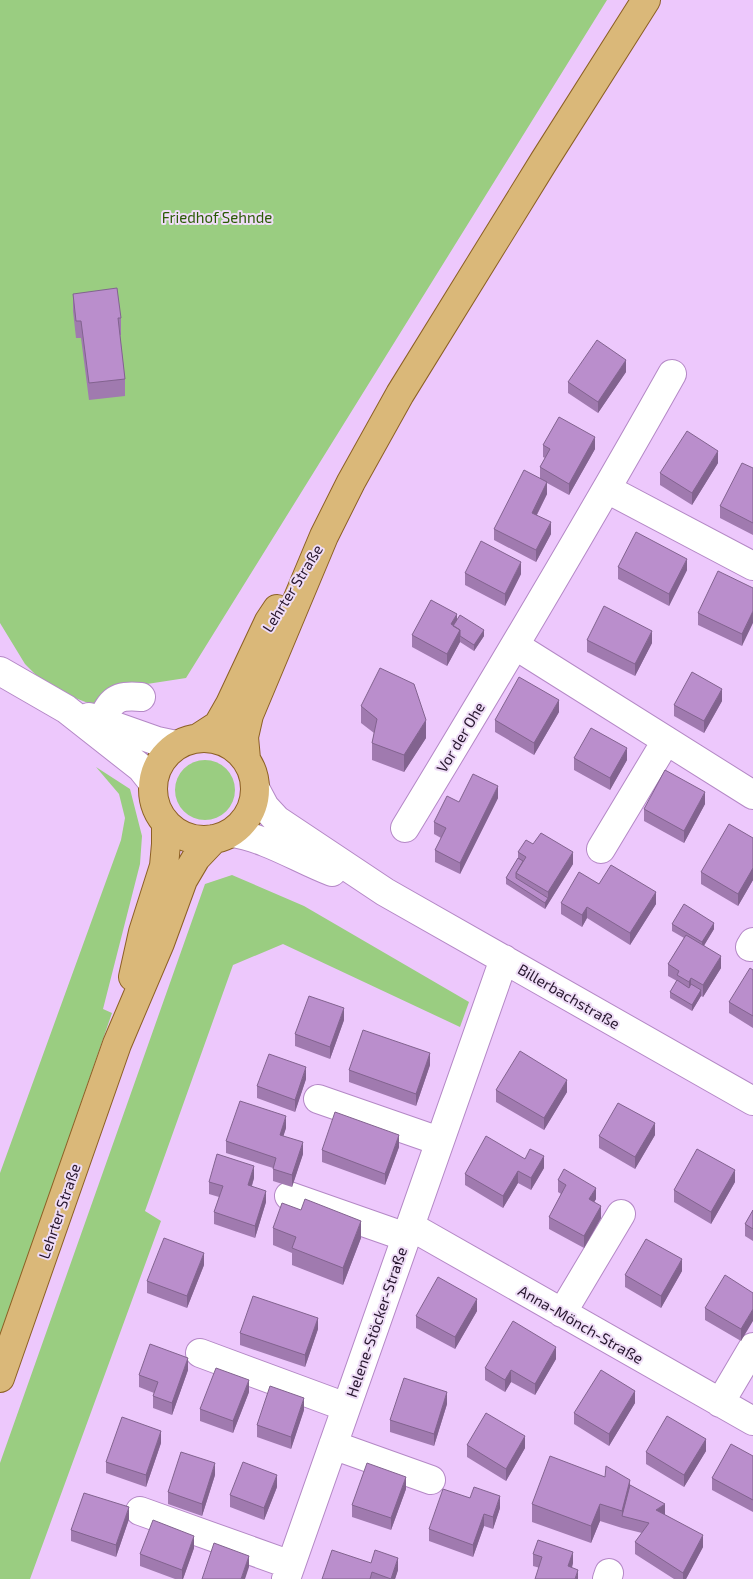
<svg xmlns="http://www.w3.org/2000/svg" width="753" height="1579" font-family="'Exo 2',sans-serif">
<style>
.green{fill:#9acd81}
.lines{fill:none;stroke-linecap:round;stroke-linejoin:round}
.minor-casing{stroke:#b488c6;stroke-width:30}
.major-casing{stroke:#8c6025;stroke-width:30}
.minor{stroke:#fff;stroke-width:28}
.major{stroke:#dab879;stroke-width:28}
.wall{fill:#a07aaf}
.shaded-wall{fill:#82638f}
.building{fill:#ba8ecc;stroke:#82638f}
.labels{text-anchor:middle;dominant-baseline:central;stroke-width:4;stroke-linejoin:round;paint-order:stroke}
.park-label{font-size:15px;fill:#2a5a05;stroke:#efddf7}
.street-label{font-size:15px;fill:#27162e;stroke:#efddf7}
</style>
<rect width="100%" height="100%" fill="#edc8fc"/>
<!-- green -->
<path class="green" d="M0,0H607L186,678L121,688L98,703H88L70,696L39,678L25,664L0,623Z
M175 790a30 30 0 1 1 60 0a30 30 0 1 1-60 0Z
M96,767L130,789L142,836L140,864L103,1009L112,1013L0,1337V1173L121,840L125,818L119,794Z
M232,875L304,906L469,1002L460,1027L283,944L233,965L145,1211L161,1221L30,1579H0V1463L205,884Z"/>
<g class="lines">
<defs>
<path id="minor" d="M607,489L753,566
M516,646L753,795
M0,671L66,709L141,768L153,783
M89,717L157,741L176,745
M101,721C112,700 115,695 141,697
M256,790L265,807L277,820L385,892L753,1101
M405,828C496,678 586,527 672,374
M231,833C267,838 298,859 332,872
M601,849L666,741
M750,947L753,942
M318,1099L439,1141
M289,1196L406,1237
M410,1226L753,1421
M562,1313L621,1214
M200,1353L346,1407
M720,1403L753,1347
M333,1445L431,1480
M140,1511L291,1565
M286,1579L504,959
M607,1579L609,1573"/>
<path id="major" d="M153 789a51 51 0 1 1 102 0a51 51 0 1 1-102 0Z
M198,738L218,725L230,704L269,621L277,609
M246,759L244,737L249,715L324,536L351,482L400,394L544,161L646,0
M133,977L143,932L164,866L166,844V823
M0,1378L117,1044L160,943L183,880L196,858L214,839"/>
</defs>
<!-- minor casing -->
<use href="#minor" class="minor-casing"/>
<!-- major casing -->
<use href="#major" class="major-casing"/>
<!-- minor -->
<use href="#minor" class="minor"/>
<!-- major -->
<use href="#major" class="major"/>
</g>
<!-- wall -->
<path class="wall" d="M73,294L121,318V335H120L125,379V396L89,400L81,338H76L73,311Z
M626,372L598,413L568,393V382Z
M543,445L595,449L569,495L547,483V494L537,515L551,534L536,562L494,540V529L540,478V467L545,458L543,457Z
M718,463L692,505L660,485V473Z
M753,468V535L720,518V506Z
M618,567L687,570L669,606L618,579Z
M465,573L521,574L505,606L465,585Z
M753,588L742,646L698,625V613Z
M457,620L484,636L474,651L460,642L447,666L412,647V635Z
M587,640L652,643L635,676L587,652Z
M722,701L704,733L674,716V705Z
M361,706L426,738L404,772L372,760V743L374,733L361,723Z
M559,712L534,755L495,732V720Z
M574,758L627,760L610,790L574,770Z
M498,798L460,874L435,862V850L441,838L434,834V822L459,802Z
M705,804L684,843L644,821V809Z
M753,838V880L738,906L701,884V872Z
M533,844L573,864L545,909L506,884V878L518,858V852Z
M599,884L656,904L630,945L587,918L582,927L561,914V903Z
M672,924L714,929L704,945L721,968L703,997L701,996L692,1011L670,998V992L677,981L668,976V964L684,938L672,931Z
M753,970V1028L729,1013V1002Z
M344,1020L330,1059L295,1046V1034Z
M430,1065L416,1106L349,1082V1070Z
M306,1079L295,1112L257,1098V1086Z
M496,1090L567,1092L544,1130L496,1102Z
M286,1128L283,1136L303,1154L292,1187L273,1181V1168L226,1153V1141Z
M655,1135L635,1169L599,1148V1136Z
M399,1147L385,1185L322,1162V1150Z
M525,1159L544,1168L531,1190L518,1183L503,1208L465,1185V1174Z
M254,1178L252,1186L266,1202L255,1238L214,1224V1212L219,1197L209,1194V1182Z
M558,1180L596,1199L594,1202L601,1218L584,1248L549,1229V1217L561,1194L558,1192Z
M735,1182L711,1224L674,1202V1190Z
M753,1210V1241L745,1236V1224Z
M273,1228L361,1238L343,1285L292,1265V1253L273,1245Z
M204,1265L187,1308L147,1293V1281Z
M682,1271L661,1308L625,1287V1275Z
M753,1293L741,1341L705,1320V1308Z
M477,1311L455,1349L416,1328V1316Z
M318,1329L305,1367L240,1345V1333Z
M556,1359L535,1395L511,1382L505,1392L485,1380V1368Z
M188,1370L172,1415L153,1408V1396L154,1393L139,1387V1375Z
M249,1392L233,1433L200,1421V1409Z
M635,1403L609,1446L574,1424V1413Z
M447,1404L434,1446L390,1432V1420Z
M304,1410L291,1449L257,1437V1425Z
M161,1443L146,1487L106,1473V1462Z
M467,1445L525,1448L506,1481L467,1457Z
M706,1451L684,1487L646,1464V1452Z
M753,1456V1512L712,1490V1478Z
M215,1475L202,1516L168,1504V1492Z
M605,1477L630,1485L703,1547L686,1579H674L635,1554V1542L642,1533L622,1528L600,1521L591,1543L532,1522V1504Z
M277,1487L264,1520L230,1507V1495Z
M406,1489L391,1530L352,1517V1505Z
M500,1508L493,1529L484,1526L473,1557L429,1541V1529Z
M129,1519L116,1557L71,1541V1530Z
M194,1548L183,1579H175L140,1566V1554Z
M533,1554L573,1563L572,1568L578,1579L533,1566Z
M371,1563L398,1570L395,1579H322Z"/>
<!-- shaded-wall -->
<path class="shaded-wall" d="M626,360V372L598,413V402Z
M595,437V449L569,495V484Z
M718,451V463L692,505V493Z
M547,482V494L532,524V513Z
M551,522V534L536,562V550Z
M687,559V570L669,606V594Z
M521,562V574L505,606V594Z
M753,611V623L742,646V634Z
M457,614V626L453,632L451,624Z
M460,630V642L447,666V654Z
M484,630V636L474,651V645Z
M652,631V643L635,676V664Z
M722,689V701L704,733V721Z
M559,700V712L534,755V743Z
M426,720V738L404,772V755Z
M627,748V760L610,790V778Z
M498,786V798L460,874V863Z
M705,792V804L684,843V831Z
M573,852V864L548,904V892Z
M753,868V880L738,906V894Z
M656,892V904L630,945V933Z
M548,898V904L545,909V903Z
M587,907V918L582,927V915Z
M714,923V929L702,949V942Z
M721,956V968L703,997V985Z
M691,978V990L689,994V982Z
M701,990V996L692,1011V1005Z
M344,1008V1020L330,1059V1047Z
M430,1053V1065L416,1106V1094Z
M306,1067V1079L295,1112V1100Z
M567,1080V1092L544,1130V1118Z
M286,1116V1128L280,1147V1135Z
M655,1123V1135L635,1169V1157Z
M399,1135V1147L385,1185V1174Z
M303,1142V1154L292,1187V1175Z
M544,1156V1168L531,1190V1178Z
M254,1166V1178L248,1197V1185Z
M735,1170V1182L711,1224V1212Z
M518,1171V1183L503,1208V1196Z
M596,1188V1199L589,1211V1199Z
M266,1191V1202L255,1238V1226Z
M601,1206V1218L584,1248V1236Z
M361,1221V1238L343,1285V1268Z
M204,1253V1265L187,1308V1296Z
M682,1259V1271L661,1308V1296Z
M477,1299V1311L455,1349V1337Z
M753,1309V1321L741,1341V1329Z
M318,1318V1329L305,1367V1355Z
M556,1347V1359L535,1395V1384Z
M188,1358V1370L172,1415V1403Z
M511,1370V1382L505,1392V1380Z
M249,1380V1392L233,1433V1421Z
M635,1391V1403L609,1446V1434Z
M447,1392V1404L434,1446V1434Z
M304,1398V1410L291,1449V1437Z
M161,1431V1443L146,1487V1475Z
M525,1436V1448L506,1481V1469Z
M706,1439V1451L684,1487V1475Z
M215,1463V1475L202,1516V1504Z
M277,1475V1487L264,1520V1508Z
M406,1477V1489L391,1530V1518Z
M630,1480V1497L622,1516V1528V1511Z
M500,1496V1508L493,1529V1517Z
M600,1504V1521L591,1543V1526Z
M665,1504V1516L656,1510Z
M129,1507V1519L116,1557V1545Z
M484,1514V1526L473,1557V1545Z
M703,1535V1547L686,1579H683V1573Z
M194,1536V1548L183,1579H182V1570Z
M573,1552V1563L568,1578V1566Z
M249,1556V1567L245,1579H241Z
M398,1558V1570L395,1579H391Z
M578,1570V1579H575Z"/>
<!-- building -->
<path class="building" d="M117,288L121,318H118L125,379L89,383L81,321H76L73,294Z
M597,340L626,360L598,402L568,382Z
M559,417L595,437L569,484L540,467L550,449L543,445Z
M687,431L718,451L692,493L660,473Z
M742,463L753,468V523L720,506Z
M524,470L547,482L532,513L551,522L536,550L494,529Z
M636,532L687,559L669,594L618,567Z
M481,541L521,562L505,594L465,573Z
M718,571L753,588V611L742,634L698,613Z
M431,600L457,614L451,624L460,630L447,654L412,635Z
M604,606L652,631L635,664L587,640Z
M460,615L484,630L474,645L460,636V630L453,626Z
M380,668L414,684L426,720L404,755L372,743L377,719L361,706Z
M692,672L722,689L704,721L674,705Z
M519,677L559,700L534,743L495,720Z
M591,728L627,748L610,778L574,758Z
M665,770L705,792L684,831L644,809Z
M473,774L498,786L460,863L435,850L446,828L434,822L447,796L459,802Z
M729,824L753,838V868L738,894L701,872Z
M541,833L573,852L548,892L516,873L526,857L518,852L526,840L533,844Z
M518,858L523,861L516,873V878L548,898L545,903L506,878Z
M611,865L656,892L630,933L587,907L582,915L561,903L579,872L599,884Z
M684,904L714,923L702,942L672,924Z
M686,935L721,956L703,985L691,978L689,982L677,975L679,971L668,964Z
M750,968L753,970V1016L729,1002Z
M677,980L689,988L691,984L701,990L692,1005L670,992Z
M309,996L344,1008L330,1047L295,1034Z
M363,1030L430,1053L416,1094L349,1070Z
M520,1051L567,1080L544,1118L496,1090Z
M269,1054L306,1067L295,1100L257,1086Z
M240,1101L286,1116L280,1135L303,1142L292,1175L273,1169L276,1158L226,1141Z
M618,1103L655,1123L635,1157L599,1136Z
M335,1112L399,1135L385,1174L322,1150Z
M486,1136L525,1159L530,1149L544,1156L531,1178L518,1171L503,1196L465,1174Z
M697,1149L735,1170L711,1212L674,1190Z
M217,1154L254,1166L248,1185L266,1191L255,1226L214,1212L223,1186L209,1182Z
M564,1169L596,1188L589,1199L601,1206L584,1236L549,1217L566,1185L558,1180Z
M305,1199L361,1221L343,1268L292,1248L296,1237L273,1228L282,1203L301,1210Z
M753,1210V1229L745,1224Z
M164,1238L204,1253L187,1296L147,1281Z
M646,1239L682,1259L661,1296L625,1275Z
M725,1275L753,1293V1309L741,1329L705,1308Z
M438,1277L477,1299L455,1337L416,1316Z
M253,1296L318,1318L305,1355L240,1333Z
M513,1321L556,1347L535,1384L511,1370L505,1380L485,1368Z
M150,1344L188,1358L172,1403L153,1396L158,1382L139,1375Z
M216,1368L249,1380L233,1421L200,1409Z
M601,1370L635,1391L609,1434L574,1413Z
M404,1378L447,1392L434,1434L390,1420Z
M270,1386L304,1398L291,1437L257,1425Z
M486,1413L525,1436L506,1469L467,1445Z
M667,1416L706,1439L684,1475L646,1452Z
M122,1417L161,1431L146,1475L106,1462Z
M731,1444L753,1456V1500L712,1478Z
M181,1452L215,1463L202,1504L168,1492Z
M550,1456L605,1477L606,1466L630,1480L622,1511L600,1504L591,1526L532,1504Z
M243,1462L277,1475L264,1508L230,1495Z
M367,1463L406,1477L391,1518L352,1505Z
M630,1485L665,1504L656,1510L703,1535L683,1573L635,1542L649,1523L622,1516Z
M474,1487L500,1496L493,1517L484,1514L473,1545L429,1529L443,1489L470,1498Z
M84,1493L129,1507L116,1545L71,1530Z
M153,1520L194,1536L182,1570L140,1554Z
M538,1540L573,1552L568,1566L578,1570L575,1579H535L542,1557L533,1554Z
M214,1543L249,1556L241,1579H202Z
M332,1550L371,1563L375,1550L398,1558L391,1579L372,1572L370,1579H322Z"/>
<g class="labels">
<!-- park labels -->
<g class="park-label">
<text x="217" y="217">Friedhof Sehnde</text>
</g>
<!-- street labels -->
<g class="street-label">
<text transform="translate(292 588) rotate(-58)">Lehrter Straße</text>
<text transform="translate(460 737) rotate(-59)">Vor der Ohe</text>
<text transform="translate(569 996) rotate(30)">Billerbachstraße</text>
<text transform="translate(59 1211) rotate(-71)">Lehrter Straße</text>
<text transform="translate(376 1322) rotate(-71)">Helene-Stöcker-Straße</text>
<text transform="translate(581 1324) rotate(30)">Anna-Mönch-Straße</text>
</g>
</g>
</svg>
